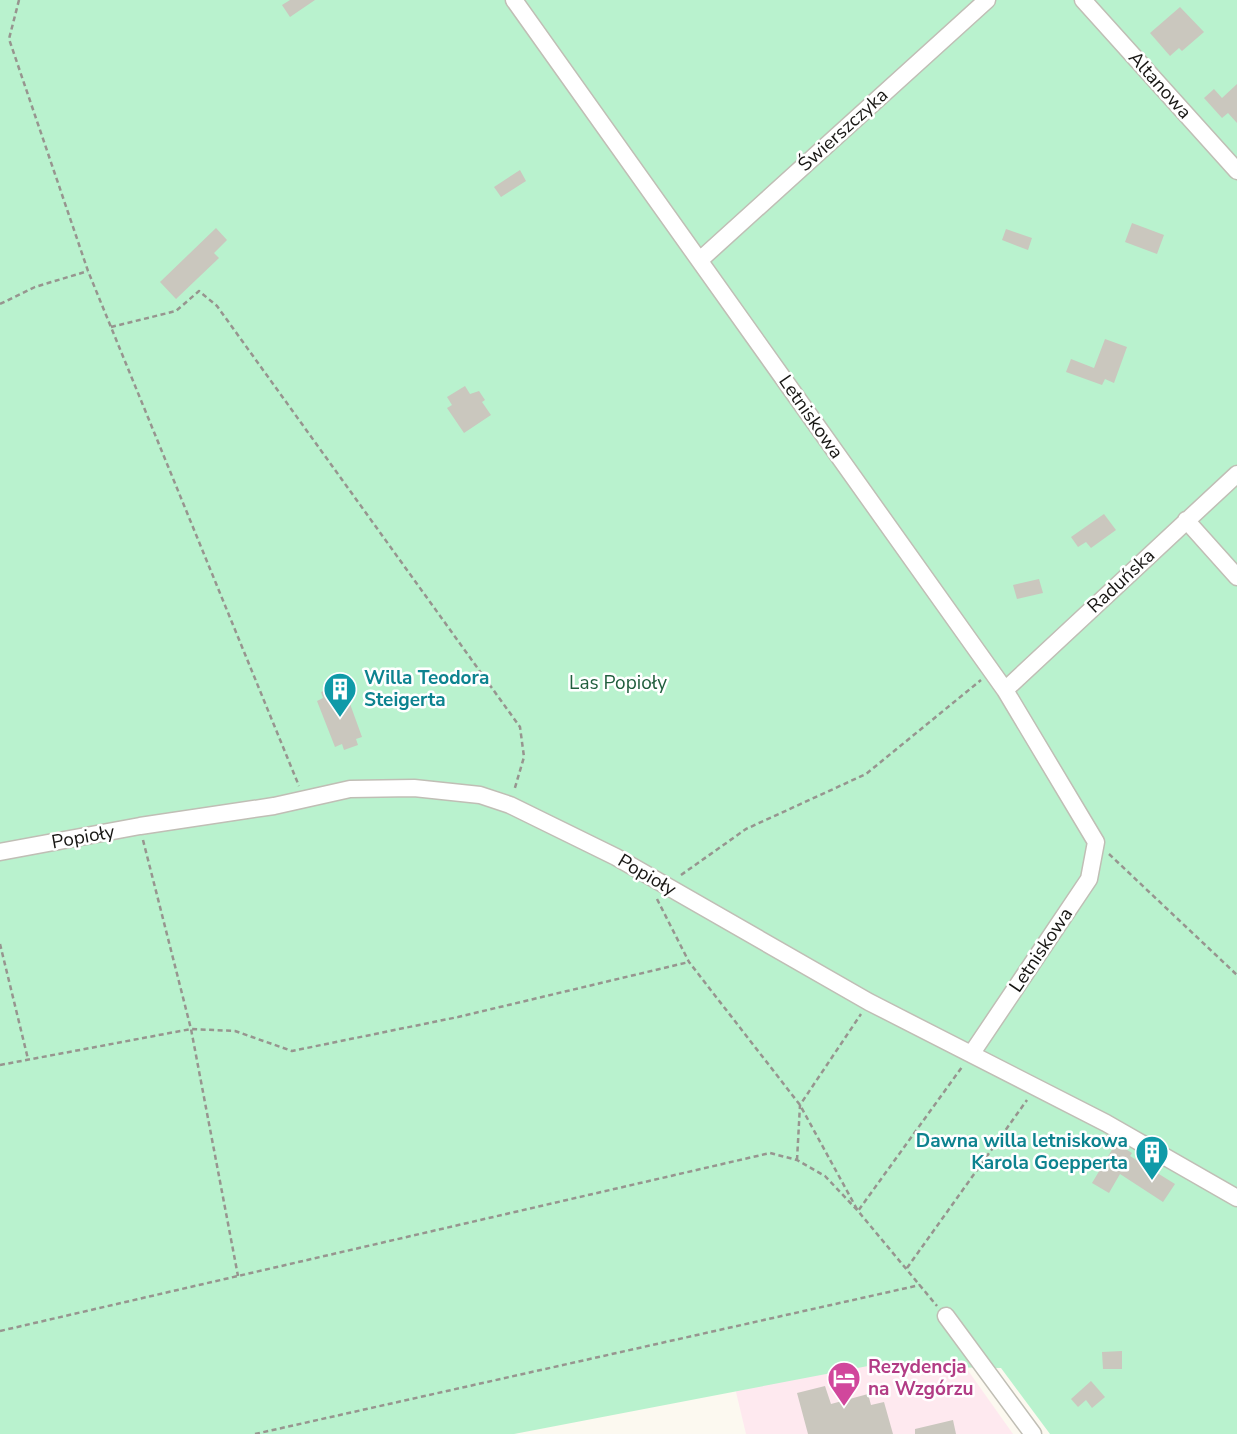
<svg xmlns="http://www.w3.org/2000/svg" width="1237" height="1434" font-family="'Nunito Sans',sans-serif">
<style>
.commercial{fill:#fee9ef}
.green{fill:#b9f2ce}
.building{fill:#cac7be}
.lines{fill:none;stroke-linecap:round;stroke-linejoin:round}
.minor-casing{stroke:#c0beb5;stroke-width:19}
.path{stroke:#97958f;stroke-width:2.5;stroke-dasharray:5 3.5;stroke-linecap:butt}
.minor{stroke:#fff;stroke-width:16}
.labels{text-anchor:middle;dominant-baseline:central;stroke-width:5;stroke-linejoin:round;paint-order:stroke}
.street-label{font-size:19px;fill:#171613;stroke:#fff}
.culture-label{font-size:19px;font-weight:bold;fill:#0d838f;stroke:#fff;text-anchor:start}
.park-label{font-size:19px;fill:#205e3d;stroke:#fff}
.hotel-label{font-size:19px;font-weight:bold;fill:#b23c85;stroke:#fff;text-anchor:start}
</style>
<rect width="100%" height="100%" fill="#fcf9f0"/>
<!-- commercial -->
<path class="commercial" d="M933,1321L1013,1434H746L731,1371Z"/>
<!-- green -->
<path class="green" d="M0,0H1237V1434H1050L1001,1368L868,1366L514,1434H0Z"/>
<!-- building -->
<path class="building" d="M290,0H315L290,17L282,5Z
M1180,7L1204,32L1182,51L1179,48L1170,56L1150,33Z
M1237,84V123L1228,113L1222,118L1204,98L1214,89L1222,98Z
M520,170L526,181L501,197L494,187Z
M1132,223L1164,235L1157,254L1125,242Z
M216,228L227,240L214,253L219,258L176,299L160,282Z
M1006,229L1032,238L1028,250L1002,240Z
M1105,339L1127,347L1114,383L1105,379L1102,385L1066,372L1071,359L1094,368Z
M465,386L470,394L479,391L485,400L482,402L491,415L464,433L447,408L452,405L447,397Z
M1104,514L1116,530L1091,548L1086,542L1078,547L1071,537Z
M1039,579L1043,593L1017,599L1013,585Z
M336,686L338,693L345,690L362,737L356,739L358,745L344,750L342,744L335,747L317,701L323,698L321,692Z
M1116,1143L1132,1153L1130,1156L1175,1184L1163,1202L1120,1174L1109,1193L1092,1183Z
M1122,1351V1369H1103L1102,1352Z
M1091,1381L1105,1397L1092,1408L1086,1400L1078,1407L1071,1399Z
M825,1386L831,1404L868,1394L871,1405L884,1402L893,1434H808L797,1393Z
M953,1420L956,1434H915V1429Z"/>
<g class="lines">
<defs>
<path id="minor" d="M514,0L1005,690L1096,842L1089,879L972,1053
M1083,0L1237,171
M700,260L987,0
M1186,520L1237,577
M1005,690L1237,474
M0,852L140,826L274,806L350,789L414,788L480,795L510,805L616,857L869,1002L1106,1123L1237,1198
M946,1316L1033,1434"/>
</defs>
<!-- minor casing -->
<use href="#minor" class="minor-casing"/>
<!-- path -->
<path class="path" d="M19,0L9,39L88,271L299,786
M0,304L35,287L88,271
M111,327L176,311L199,291L217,306L520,727L524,757L514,791
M143,840L191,1029L238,1276
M1109,854L1237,975
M681,875L746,829L866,774L981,680
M657,899L689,962L800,1105L858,1211L962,1067
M0,944L28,1059
M0,1065L191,1029L235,1031L292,1051L458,1017L689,962
M797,1160L800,1105L861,1014
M907,1268L1027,1100
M0,1331L770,1153L797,1160L825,1176L858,1211L937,1306
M255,1434L920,1285"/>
<!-- minor -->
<use href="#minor" class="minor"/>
</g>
<!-- icons -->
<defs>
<symbol id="building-pin" viewBox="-11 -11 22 30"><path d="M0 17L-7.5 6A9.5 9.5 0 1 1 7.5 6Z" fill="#0f9aa8" stroke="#fff"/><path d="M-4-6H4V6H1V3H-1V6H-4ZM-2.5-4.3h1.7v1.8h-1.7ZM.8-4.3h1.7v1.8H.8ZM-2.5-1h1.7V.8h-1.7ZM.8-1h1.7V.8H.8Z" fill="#fff"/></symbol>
<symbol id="hotel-pin" viewBox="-11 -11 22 30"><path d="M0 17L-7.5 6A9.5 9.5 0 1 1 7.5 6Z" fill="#d1479c" stroke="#fff"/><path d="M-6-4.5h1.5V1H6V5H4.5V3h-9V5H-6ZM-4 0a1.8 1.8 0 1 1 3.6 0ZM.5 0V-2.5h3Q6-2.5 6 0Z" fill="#fff"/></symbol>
</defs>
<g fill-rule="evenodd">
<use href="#building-pin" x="321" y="670" width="38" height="52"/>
<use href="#building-pin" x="1133" y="1133" width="38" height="52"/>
<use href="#hotel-pin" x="825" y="1359" width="38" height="52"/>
</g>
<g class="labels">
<!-- street labels -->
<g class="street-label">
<text transform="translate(1160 85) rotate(48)">Altanowa</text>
<text transform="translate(843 130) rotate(-42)">Świerszczyka</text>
<text transform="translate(811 417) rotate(55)">Letniskowa</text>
<text transform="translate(1121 581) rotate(-43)">Raduńska</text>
<text transform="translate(83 837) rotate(-10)">Popioły</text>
<text transform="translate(647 875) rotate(30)">Popioły</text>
<text transform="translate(1041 950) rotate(-56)">Letniskowa</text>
</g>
<!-- culture labels -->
<g class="culture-label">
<text x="364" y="678">Willa Teodora<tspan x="364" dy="22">Steigerta</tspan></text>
<text x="1128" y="1141" text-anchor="end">Dawna willa letniskowa<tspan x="1128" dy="22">Karola Goepperta</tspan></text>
</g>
<!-- park labels -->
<g class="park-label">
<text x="618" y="683">Las Popioły</text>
</g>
<!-- hotel labels -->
<g class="hotel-label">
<text x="868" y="1367">Rezydencja<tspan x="868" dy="22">na Wzgórzu</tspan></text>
</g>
</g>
</svg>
